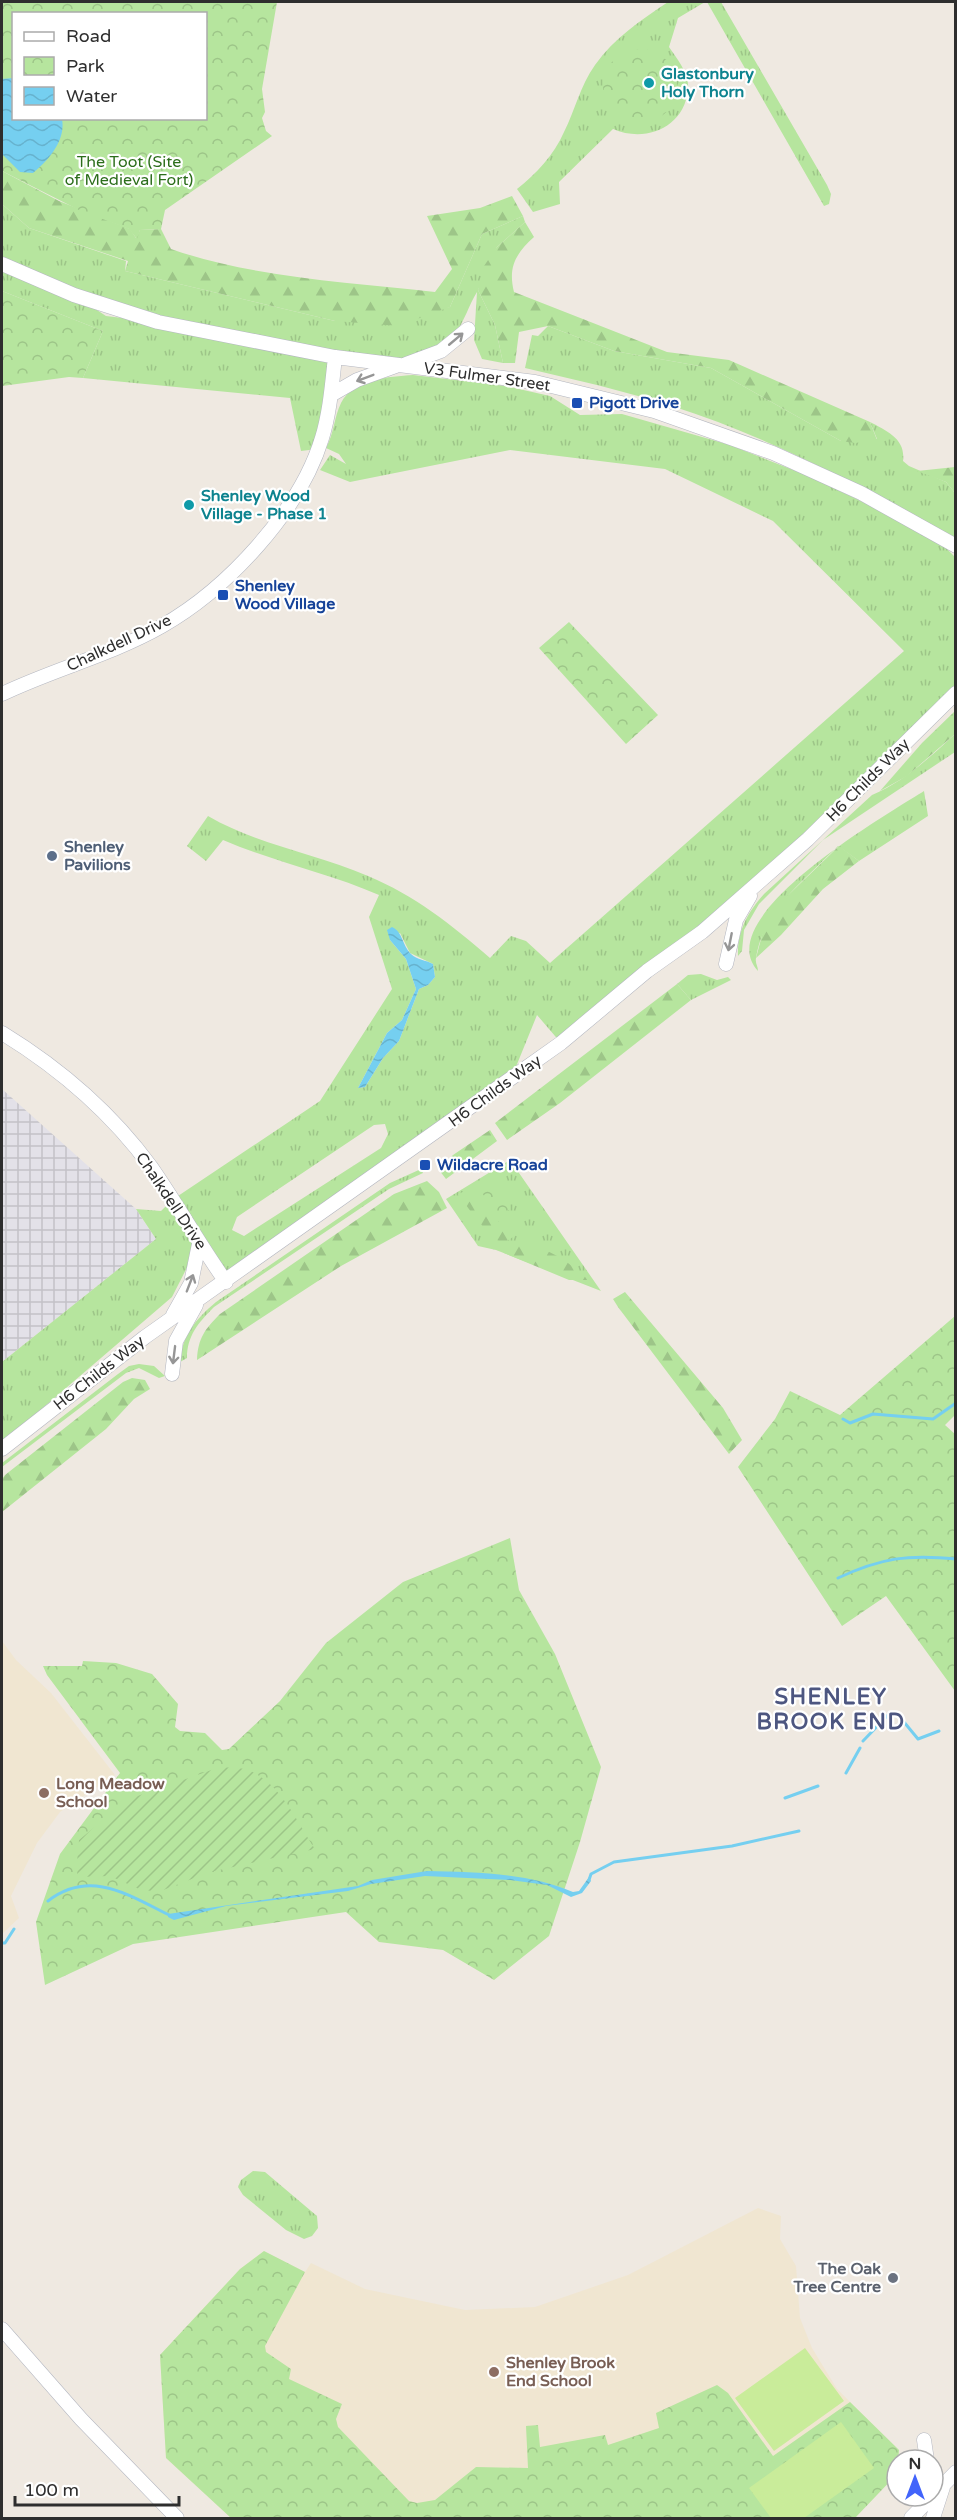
<svg xmlns="http://www.w3.org/2000/svg" width="957" height="2520" font-family="'Varela Round',sans-serif">
<style>
.industrial{fill:url(#industrial-grid)}
.education{fill:#f0e6d1}
.grass{fill:url(#grass-tufts);fill-rule:evenodd}
.forest{fill:url(#forest-firs)}
.park{fill:url(#park-crowns);fill-rule:evenodd}
.garden{fill:url(#garden-furrows)}
.pitch{fill:#c9ec9a}
.water{fill:url(#water-waves)}
.lines{fill:none;stroke-linecap:round;stroke-linejoin:round}
.stream{stroke:#75cff0;stroke-width:3}
.tertiary-casing{stroke:#b4b7c1;stroke-width:15}
.tertiary{stroke:#fff;stroke-width:14}
.oneway{stroke:#969696}
.culture-dot{fill:#0f9aa8;stroke:#fff;stroke-width:2}
.transit-dot{fill:#1a4fb4;stroke:#fff;stroke-width:2}
.service-dot{fill:#5c6f8a;stroke:#fff;stroke-width:2}
.education-dot{fill:#8d6e63;stroke:#fff;stroke-width:2}
.worship-dot{fill:#6b7280;stroke:#fff;stroke-width:2}
.labels{text-anchor:middle;dominant-baseline:central;stroke-width:4.5;stroke-linejoin:round;paint-order:stroke}
.culture-label{font-size:16px;font-weight:bold;fill:#0d838f;stroke:#fff;text-anchor:start}
.park-label{font-size:16px;fill:#2c6e1b;stroke:#fff}
.street-label{font-size:16px;fill:#2e2e2e;stroke:#fff}
.transit-label{font-size:16px;font-weight:bold;fill:#164399;stroke:#fff;text-anchor:start}
.service-label{font-size:16px;font-weight:bold;fill:#4e5e75;stroke:#fff;text-anchor:start}
.education-label{font-size:16px;font-weight:bold;fill:#785e54;stroke:#fff;text-anchor:start}
.worship-label{font-size:16px;font-weight:bold;fill:#5b616d;stroke:#fff;text-anchor:end}
.district-label{font-size:22px;font-weight:bold;letter-spacing:1.5px;fill:#4d5680;stroke:#fff}
</style>
<defs>
<pattern id="industrial-grid" width="8" height="8" patternUnits="userSpaceOnUse" patternTransform="scale(1.5)"><rect width="8" height="8" fill="#e3e1e8"/><path d="M0 4h8M4 0v8" fill="none" stroke="#c3c1c7"/></pattern>
<pattern id="grass-tufts" width="24" height="20" patternUnits="userSpaceOnUse" patternTransform="scale(1.5)"><rect width="24" height="20" fill="#b6e59e"/><path d="M3 7l-1-3M5 7V3M7 7l1-3M15 17l-1-3M17 17v-4M19 17l1-3" fill="none" stroke="#9dc588"/></pattern>
<pattern id="forest-firs" width="22" height="20" patternUnits="userSpaceOnUse" patternTransform="scale(1.5)"><rect width="22" height="20" fill="#b6e59e"/><path d="M5 1l3.5 6h-7zM16 11l3.5 6h-7z" fill="#9dc588"/></pattern>
<pattern id="park-crowns" width="20" height="18" patternUnits="userSpaceOnUse" patternTransform="scale(1.5)"><rect width="20" height="18" fill="#b6e59e"/><path d="M2 6a3 3 0 1 1 6 0M12 15a3 3 0 1 1 6 0" fill="none" stroke="#9dc588"/></pattern>
<pattern id="garden-furrows" width="10" height="10" patternUnits="userSpaceOnUse" patternTransform="scale(1.5)"><rect width="10" height="10" fill="#b6e59e"/><path d="M-1 1l2-2M0 10L10 0M9 11l2-2" fill="none" stroke="#9dc588"/></pattern>
<pattern id="water-waves" width="16" height="10" patternUnits="userSpaceOnUse" patternTransform="scale(1.5)"><rect width="16" height="10" fill="#75cff0"/><path d="M0 5q4-4 8 0t8 0" fill="none" stroke="#66b2ce"/></pattern>
</defs>
<rect width="100%" height="100%" fill="#efe9e1"/>
<!-- industrial -->
<path class="industrial" d="M2,1089L136,1209L156,1239L2,1362Z"/>
<!-- education -->
<path class="education" d="M2,1641L16,1660L51,1693L115,1775L60,1812L37,1843L11,1896L19,1918L2,1934Z
M758,2208L781,2216L780,2239L796,2266L800,2318L812,2348L837,2389L899,2450L897,2474L855,2518H231L166,2458L160,2355L240,2269L264,2251L305,2272L311,2263L365,2289L422,2301L465,2310L535,2307L628,2275Z"/>
<!-- grass -->
<path class="grass" d="M668,2H705L678,18L669,47C677,59 690,74 688,90C684,128 645,143 613,129L559,182L560,204L533,212L517,189C536,174 554,155 564,132C575,110 580,86 595,65C614,38 641,20 668,2Z
M707,2H721L827,185L831,194L829,204L824,206Z
M2,204L29,228L126,261L125,271L335,321L450,307L482,234L523,216L525,222L497,247L478,290L495,325L503,363L482,359L474,340L477,292C469,305 464,322 455,334C426,375 379,362 335,357L317,449L301,451L290,398L83,378L103,331L2,291V264L74,295L106,316L155,322L2,258Z
M548,326L614,351L711,368L841,441L877,439L870,422C887,431 906,439 903,461L909,466L946,482L955,493V539C878,495 801,454 718,422C655,398 590,383 525,368L532,335L538,336Z
M413,375L506,386L550,396L580,415L622,414L730,445L806,475L861,501L943,545L955,557V685L902,746L808,839L561,1043L537,1015L511,1079L226,1282L199,1244L172,1297L2,1443V1362L156,1239L136,1209L161,1211L172,1200L320,1101L392,989L369,917L379,895C328,873 274,862 223,840L206,861L187,846L208,816C258,845 314,853 368,876C414,895 452,925 490,958L511,936L526,941L550,963L904,651L773,521L665,469L510,450L350,482L320,470L330,455L346,464L339,454L326,448C334,434 334,417 341,403C354,378 389,377 413,375ZM400,933L410,953L433,964L435,977L428,985L419,989L399,1041L383,1058L365,1087L358,1088L387,1033L402,1020L416,989L406,959L390,940ZM385,1124L388,1134L381,1148L244,1236L232,1230L237,1217L374,1125Z
M955,734V752L823,840L759,904L744,930L742,951L738,956C737,931 748,912 764,894L872,795C905,781 929,758 955,734Z
M924,791L928,816L859,861L838,846C806,879 763,910 756,958C755,964 758,966 758,971C708,917 888,814 924,791Z
M701,974L717,980L728,977L731,980L691,1000L677,984L688,975Z
M510,1160L601,1291L496,1250L478,1246L446,1199Z
M421,1169L423,1173L389,1189L214,1307C198,1323 187,1336 187,1358L180,1362C182,1335 196,1319 216,1302L390,1183Z
M139,1364L154,1366L165,1376L159,1378L139,1368L126,1373L2,1467V1463L118,1374L129,1366Z
M253,2171L265,2172L317,2216L318,2228L312,2236L304,2239L286,2230L243,2195L238,2187L241,2180Z"/>
<!-- forest -->
<path class="forest" d="M2,171L59,201L130,229L136,238L140,230L161,229L171,249C255,278 347,282 435,292L452,269L427,216L480,208L512,196L523,216L482,234L450,307L398,326L335,321L125,271L128,261L29,228L2,204Z
M525,222L534,237C515,254 508,268 514,292L667,352L729,360L870,422L877,440L855,443L841,441L711,368L614,351L548,326L519,332L515,363H503L495,325L478,290L484,266L497,247Z
M955,467V493L946,482L917,471Z
M955,711V734L907,776L880,791L922,743Z
M839,846L859,861L823,889L781,935L756,958L765,924L778,905Z
M677,984L691,1000L560,1103L507,1140L495,1123Z
M490,1130L497,1141L446,1179L439,1170L453,1155Z
M427,1181L439,1192L447,1208L341,1266L197,1360C198,1338 205,1329 220,1314L394,1194Z
M475,1187L488,1207L474,1216L458,1194Z
M492,1212L499,1222L516,1235L504,1243L491,1238L478,1220Z
M522,1238L563,1259L589,1280H569L504,1253L503,1249Z
M625,1292L723,1408L742,1440L729,1454L618,1307L613,1299Z
M132,1378L145,1380L150,1389L134,1399L106,1429L2,1512V1479L5,1475L123,1382Z"/>
<!-- park -->
<path class="park" d="M2,2H277L262,89L265,112L262,118L266,131L272,136L165,210L161,229L140,230L137,239L129,229L79,210L2,171ZM14,14H206V118H14Z
M603 86a37 37 0 1 1 74 0a37 37 0 1 1-74 0Z
M2,291L103,331L83,378L69,377L2,386Z
M569,622L658,715L626,744L539,648Z
M486,1180L493,1181L510,1202L509,1210L498,1214L482,1193L481,1184Z
M955,1316V1415L945,1425L956,1435L955,1691L886,1596L842,1626L738,1467L775,1419L790,1391L840,1415Z
M510,1538L519,1590L555,1654L601,1767L580,1842L549,1936L494,1980L443,1950L379,1942L346,1912L133,1944L45,1985L36,1922L60,1854L120,1773L47,1675L43,1666H82L83,1661L116,1663L152,1674L178,1704L175,1727L180,1731L205,1733L222,1750L229,1749L280,1701L326,1643L403,1582Z
M264,2251L305,2272L265,2346L266,2352L291,2369L289,2379L342,2404L336,2419L338,2427L409,2501L417,2503L435,2500L476,2467L528,2468L526,2426L538,2425L540,2447L605,2435L608,2445L659,2428L656,2413L717,2385L728,2393L773,2456L850,2402L899,2450L897,2474L855,2518H231L166,2458L160,2355L240,2269Z"/>
<!-- garden -->
<path class="garden" d="M220,1767C229,1768 240,1767 248,1770C280,1782 297,1822 315,1849L210,1872L158,1892L139,1889L110,1876L77,1877L79,1840L129,1799Z"/>
<!-- pitch -->
<path class="pitch" d="M805,2348L844,2401L774,2451L735,2398Z
M841,2422L874,2468L804,2518H771L749,2488Z"/>
<!-- water -->
<path class="water" d="M13,78L14,118L62,119C66,140 49,160 33,173L20,172L2,154V79Z
M392,927C403,932 402,945 411,954C417,960 426,960 433,964L435,977L428,985L419,989L399,1041L383,1058L365,1087L358,1088L387,1033L402,1020L416,989L406,959L390,940L387,930Z
M427,1871C475,1872 529,1873 573,1892L579,1891L589,1877L591,1881L582,1893L571,1897L547,1885L510,1880L425,1876L371,1884L348,1891L226,1906L174,1920L168,1917V1914L358,1886L372,1880Z"/>
<g class="lines">
<!-- stream -->
<path class="stream" d="M843,1419L850,1423L873,1414L933,1419L956,1403
M838,1578C881,1558 908,1554 956,1559
M863,1741L888,1715L899,1716L918,1739L939,1731
M846,1773L860,1748
M785,1798L818,1786
M589,1880L591,1874L614,1862L732,1846L799,1831
M48,1901C91,1868 130,1896 171,1916
M2,1943H5L14,1929"/>
<defs>
<path id="tertiary" d="M2,264L74,295L158,322L335,357L535,382L654,411L773,453L861,493L956,546
M406,364L441,351L468,329
M331,395L357,380L396,366
M2,694C54,669 111,655 162,626C227,589 300,511 322,438C330,412 332,384 335,357
M726,964L736,920L750,896
M2,1033C59,1068 110,1111 151,1167C177,1204 199,1244 226,1282
M173,1315L191,1283L199,1244
M172,1374L176,1341L196,1305
M2,1449L145,1337L561,1043L647,971L702,932L808,839L956,693
M2,2329L81,2419L177,2518
M924,2440L927,2460
M911,2518L956,2472
M933,2518L943,2487"/>
</defs>
<!-- tertiary casing -->
<use href="#tertiary" class="tertiary-casing"/>
<!-- tertiary -->
<use href="#tertiary" class="tertiary"/>
</g>
<!-- one-way arrows -->
<defs><path id="oneway-shaft" d="M-6 0H5M1.5-3L5.5 0L1.5 3" fill="none" stroke-width="1.6" stroke-linecap="round" stroke-linejoin="round" transform="scale(1.5)"/></defs>
<g class="oneway">
<use href="#oneway-shaft" transform="translate(456 339) rotate(-40)"/>
<use href="#oneway-shaft" transform="translate(365 378) rotate(159)"/>
<use href="#oneway-shaft" transform="translate(730 942) rotate(101)"/>
<use href="#oneway-shaft" transform="translate(190 1283) rotate(-69)"/>
<use href="#oneway-shaft" transform="translate(174 1355) rotate(97)"/>
</g>
<!-- markers -->
<g class="culture-dot">
<circle cx="649" cy="83" r="6"/>
<circle cx="189" cy="505" r="6"/>
</g>
<g class="transit-dot">
<rect x="571" y="397" width="12" height="12" rx="3"/>
<rect x="217" y="589" width="12" height="12" rx="3"/>
<rect x="419" y="1159" width="12" height="12" rx="3"/>
</g>
<circle class="service-dot" cx="52" cy="856" r="6"/>
<g class="education-dot">
<circle cx="44" cy="1793" r="6"/>
<circle cx="494" cy="2372" r="6"/>
</g>
<circle class="worship-dot" cx="893" cy="2278" r="6"/>
<g class="labels">
<!-- culture labels -->
<g class="culture-label">
<text x="661" y="74">Glastonbury<tspan x="661" dy="18">Holy Thorn</tspan></text>
<text x="201" y="496">Shenley Wood<tspan x="201" dy="18">Village - Phase 1</tspan></text>
</g>
<!-- park labels -->
<g class="park-label">
<text x="129" y="162">The Toot (Site<tspan x="129" dy="18">of Medieval Fort)</tspan></text>
</g>
<!-- street labels -->
<g class="street-label">
<text transform="translate(487 377) rotate(8)">V3 Fulmer Street</text>
<text transform="translate(119 643) rotate(-25)">Chalkdell Drive</text>
<text transform="translate(868 780) rotate(-45)">H6 Childs Way</text>
<text transform="translate(495 1091) rotate(-36)">H6 Childs Way</text>
<text transform="translate(171 1201) rotate(56)">Chalkdell Drive</text>
<text transform="translate(99 1373) rotate(-38)">H6 Childs Way</text>
</g>
<!-- transit labels -->
<g class="transit-label">
<text x="589" y="403">Pigott Drive</text>
<text x="235" y="586">Shenley<tspan x="235" dy="18">Wood Village</tspan></text>
<text x="437" y="1165">Wildacre Road</text>
</g>
<!-- service labels -->
<g class="service-label">
<text x="64" y="847">Shenley<tspan x="64" dy="18">Pavilions</tspan></text>
</g>
<!-- education labels -->
<g class="education-label">
<text x="56" y="1784">Long Meadow<tspan x="56" dy="18">School</tspan></text>
<text x="506" y="2363">Shenley Brook<tspan x="506" dy="18">End School</tspan></text>
</g>
<!-- worship labels -->
<g class="worship-label">
<text x="881" y="2269">The Oak<tspan x="881" dy="18">Tree Centre</tspan></text>
</g>
<!-- district labels -->
<g class="district-label">
<text x="831" y="1697">SHENLEY<tspan x="831" dy="25">BROOK END</tspan></text>
</g>
</g>
<!-- border -->
<rect width="957" height="2520" fill="none" stroke="#2e2e2e" stroke-width="6"/>
<!-- legend -->
<rect x="12" y="12" width="195" height="108" fill="#ffffff" stroke="#ababab" stroke-width="1.5"/>
<rect x="24" y="32" width="30" height="9" fill="#ffffff" stroke="#ababab" stroke-width="1.5"/>
<text x="66" y="42" font-size="18" fill="#2e2e2e">Road</text>
<rect x="24" y="57" width="30" height="18" fill="url(#park-crowns)" stroke="#ababab" stroke-width="1.5"/>
<text x="66" y="72" font-size="18" fill="#2e2e2e">Park</text>
<rect x="24" y="87" width="30" height="18" fill="url(#water-waves)" stroke="#ababab" stroke-width="1.5"/>
<text x="66" y="102" font-size="18" fill="#2e2e2e">Water</text>
<!-- north arrow -->
<g transform="translate(915 2478)"><circle r="28" fill="#ffffff" stroke="#ababab" stroke-width="1.5"/>
<path d="M0-4.5L10 22L0 15L-10 22Z" fill="#4264fb"/>
<text y="-9" font-size="16" font-weight="bold" text-anchor="middle" fill="#2e2e2e">N</text>
</g>
<!-- scale -->
<path d="M15 2496v9h164v-9" fill="none" stroke="#2e2e2e" stroke-width="3"/>
<text x="24" y="2496" font-size="18" fill="#2e2e2e" stroke="#ffffff" stroke-width="4.5" paint-order="stroke">100 m</text>
</svg>
